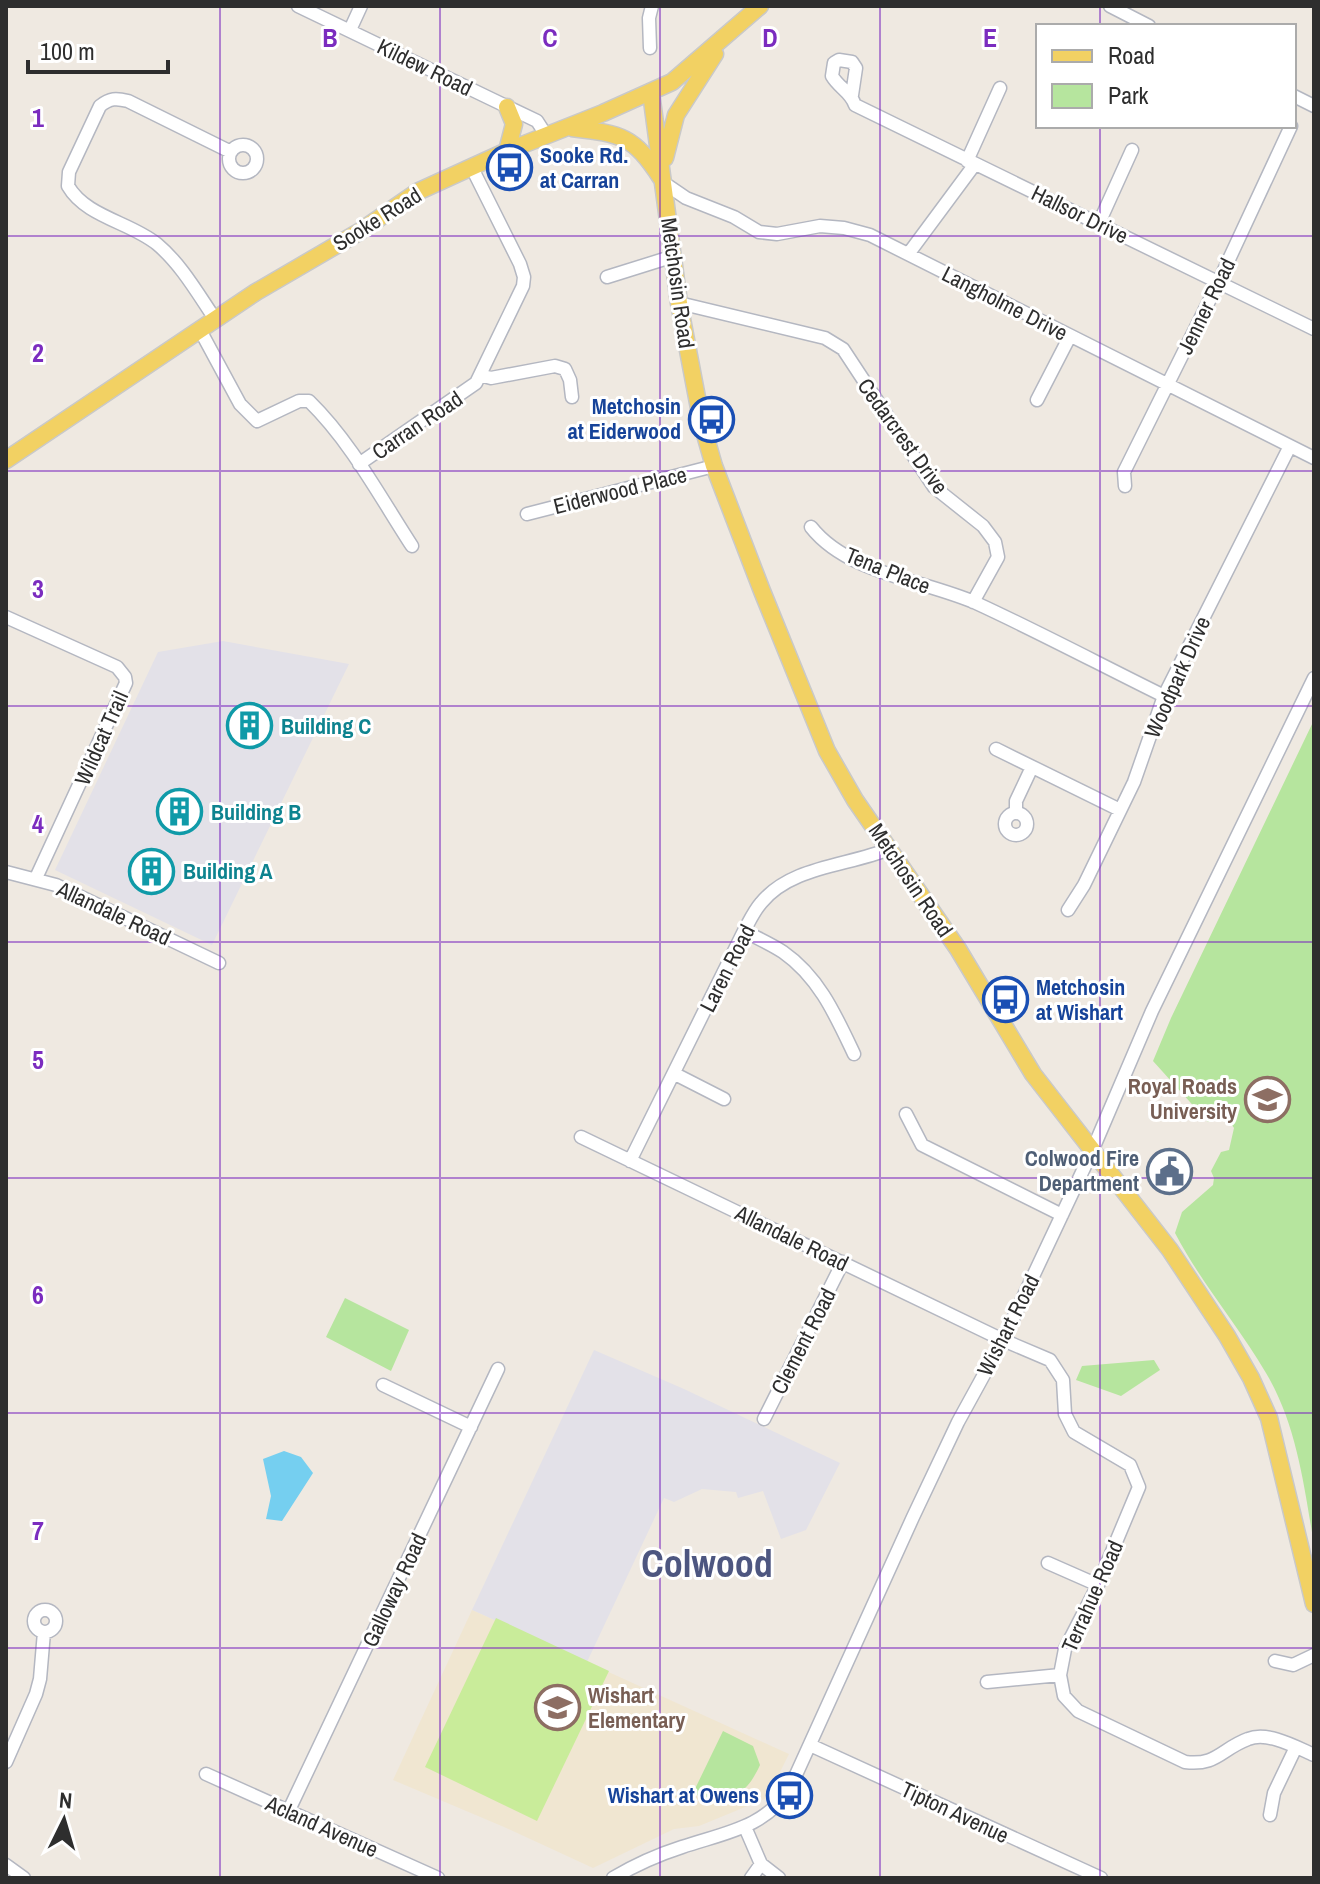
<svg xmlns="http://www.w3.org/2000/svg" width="1320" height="1884" font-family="'Archivo Narrow',sans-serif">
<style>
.industrial{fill:#e3e1e8}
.education{fill:#f0e6d1}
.green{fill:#b6e59e}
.pitch{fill:#c9ec9a}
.water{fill:#75cff0}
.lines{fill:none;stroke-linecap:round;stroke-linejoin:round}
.minor-casing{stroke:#b4b7c1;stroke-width:15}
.major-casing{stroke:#c9c9c9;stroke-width:19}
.minor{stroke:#fff;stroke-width:12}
.major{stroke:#f2d163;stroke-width:16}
.grid{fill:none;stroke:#7b2cbf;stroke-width:2;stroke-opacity:0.55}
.labels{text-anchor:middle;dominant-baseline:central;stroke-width:6;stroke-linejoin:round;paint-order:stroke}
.street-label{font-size:22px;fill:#2e2e2e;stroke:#fff}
.transit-label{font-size:22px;font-weight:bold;fill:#164399;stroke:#fff;text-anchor:start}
.culture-label{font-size:22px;font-weight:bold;fill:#0d838f;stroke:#fff;text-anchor:start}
.education-label{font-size:22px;font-weight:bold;fill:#785e54;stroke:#fff;text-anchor:end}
.service-label{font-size:22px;font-weight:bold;fill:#4e5e75;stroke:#fff;text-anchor:end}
.town-label{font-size:38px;font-weight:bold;fill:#4d5680;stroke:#fff}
.grid-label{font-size:26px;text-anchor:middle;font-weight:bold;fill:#7b2cbf;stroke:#fff;stroke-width:6;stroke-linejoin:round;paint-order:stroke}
</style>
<rect width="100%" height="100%" fill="#efe9e1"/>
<!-- industrial -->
<path class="industrial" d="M223,641L349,664L212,945L55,870L158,652Z
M594,1350L684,1389L840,1463L806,1530L781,1539L763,1491L738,1498L736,1492L702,1489L674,1502L664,1498L587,1662L472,1610Z"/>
<!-- education -->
<path class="education" d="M472,1610L789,1754L767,1798L699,1826L674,1829L593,1868L504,1827L393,1780Z"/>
<!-- green -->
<path class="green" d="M1314,720V1544C1304,1486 1297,1425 1266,1373C1238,1325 1201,1283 1175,1233L1182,1212L1213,1185L1214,1178L1211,1171L1221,1152L1229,1150L1234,1128L1226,1116H1217L1208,1122L1153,1061L1171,1018Z
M345,1298L409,1330L391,1371L326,1337Z
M1154,1360L1160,1370L1121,1396L1076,1380L1082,1366Z
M723,1731L753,1746L760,1765C747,1793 739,1794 711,1802L693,1793Z"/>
<!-- pitch -->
<path class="pitch" d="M496,1618L609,1671L537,1821L425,1767Z"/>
<!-- water -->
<path class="water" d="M284,1451L301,1457L313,1473L282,1521L266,1519L271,1496L263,1459Z"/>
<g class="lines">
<defs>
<path id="minor" d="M298,6L537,121L546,135
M1110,6L1149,26
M350,30L361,6
M650,48L649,18L652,6
M852,95L856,68L852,62L839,60L834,63L832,76C839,88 851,92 855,105L1314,329
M1294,96L1314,106
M229 159a14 14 0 1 1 28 0a14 14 0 1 1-28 0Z
M967,161L1000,88
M664,183L686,198L734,217L759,232L777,234L820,226L844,228L870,235L1314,458
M1099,223L1132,150
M909,253L975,164
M607,277L674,256
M679,303L825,338L843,349L934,487L983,526L995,542L998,557L973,602
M215,319C198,294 181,264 157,244C130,222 86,217 68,186L69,172L100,106C110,98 116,98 128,101L231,152
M200,330L240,404L257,421L299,401H309C351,442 380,497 412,546
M480,375L491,378L555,366L565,369L570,380L572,397
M1037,400L1070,336
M359,464L476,383L523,286L524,277L520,264L472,168
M1125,486L1124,472L1218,283L1291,126
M527,514L714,466
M811,527C848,574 924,580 976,603C1039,632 1101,665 1164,696
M6,617L117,667L125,677L126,683L36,878
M996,749L1120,810
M1005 824a11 11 0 1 1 22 0a11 11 0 1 1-22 0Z
M1016,813V801L1032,767
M6,872L56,885L219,963
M1068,910L1084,885L1134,782L1164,696L1290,446
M744,931C757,938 771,944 783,952C819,977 836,1016 854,1054
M675,1074L724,1099
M906,1114L922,1145L1062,1215
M581,1137L1003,1340L1050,1360L1063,1380L1065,1414L1074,1432L1130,1465L1139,1487L1098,1585L1065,1649L1060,1675L1064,1696L1078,1711L1185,1762C1217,1766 1221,1749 1248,1739C1268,1731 1296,1747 1314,1755
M630,1161L744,931C749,922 754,911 761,903C791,866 848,866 889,849
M383,1385L471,1427
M764,1419L843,1262
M1048,1563L1098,1585
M34 1621a11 11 0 1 1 22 0a11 11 0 1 1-22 0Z
M1275,1661L1293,1665L1314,1655
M987,1682L1060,1675
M810,1745L1101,1878
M6,1762L36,1694L40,1679L44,1632
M206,1774L438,1878
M289,1810L498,1369
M1270,1815L1274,1793L1296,1747
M745,1827L761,1864L779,1878
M6,1865L24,1878
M613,1878C635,1865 657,1855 682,1847C723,1833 766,1828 790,1788L913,1517L958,1422L1003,1340L1093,1149L1152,1011L1314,678
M751,1878L761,1864"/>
<path id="major" d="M651,93L679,303L702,424L714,466L762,591L827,751L855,800L958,949L1033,1074L1170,1250L1227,1336L1251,1378L1269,1418L1314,1604
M507,107L514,124L507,151
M572,128C621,134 633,135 661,178
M665,158L676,115L715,54
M6,460L256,292L359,232L417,192L507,151L603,113L672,82L760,6"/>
</defs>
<!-- minor casing -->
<use href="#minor" class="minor-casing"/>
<!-- major casing -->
<use href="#major" class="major-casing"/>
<!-- minor -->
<use href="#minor" class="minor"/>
<!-- major -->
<use href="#major" class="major"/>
</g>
<!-- grid -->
<path class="grid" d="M220,6V1878M440,6V1878M660,6V1878M880,6V1878M1100,6V26M1100,126V1878M6,236H1314M6,471H1314M6,706H1314M6,942H1314M6,1178H1314M6,1413H1314M6,1648H1314"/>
<!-- icons -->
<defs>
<symbol id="bus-ring" viewBox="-11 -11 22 22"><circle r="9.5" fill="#fff" stroke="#1a4fb4" stroke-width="1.5"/><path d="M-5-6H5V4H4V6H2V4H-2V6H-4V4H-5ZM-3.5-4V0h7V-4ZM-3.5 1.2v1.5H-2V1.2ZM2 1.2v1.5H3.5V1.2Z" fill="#1a4fb4"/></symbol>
<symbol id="building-ring" viewBox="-11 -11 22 22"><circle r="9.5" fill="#fff" stroke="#0f9aa8" stroke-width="1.5"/><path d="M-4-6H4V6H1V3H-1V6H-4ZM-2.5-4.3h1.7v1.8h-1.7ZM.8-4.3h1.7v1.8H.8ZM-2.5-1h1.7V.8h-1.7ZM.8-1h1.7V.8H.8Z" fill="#0f9aa8"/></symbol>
<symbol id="university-ring" viewBox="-11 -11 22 22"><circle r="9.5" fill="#fff" stroke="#8d6e63" stroke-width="1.5"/><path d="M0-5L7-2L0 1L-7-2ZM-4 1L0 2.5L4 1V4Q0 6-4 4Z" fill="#8d6e63"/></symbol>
<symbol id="civic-ring" viewBox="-11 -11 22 22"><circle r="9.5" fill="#fff" stroke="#5c6f8a" stroke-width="1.5"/><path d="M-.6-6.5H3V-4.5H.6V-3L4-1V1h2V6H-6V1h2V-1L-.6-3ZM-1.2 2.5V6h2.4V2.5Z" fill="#5c6f8a"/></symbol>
<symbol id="school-ring" viewBox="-11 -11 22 22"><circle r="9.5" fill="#fff" stroke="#8d6e63" stroke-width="1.5"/><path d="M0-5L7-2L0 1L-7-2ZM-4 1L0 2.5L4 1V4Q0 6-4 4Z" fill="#8d6e63"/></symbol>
</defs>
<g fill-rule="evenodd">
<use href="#bus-ring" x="484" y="142" width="51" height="51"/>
<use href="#bus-ring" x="686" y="394" width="51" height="51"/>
<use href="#building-ring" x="224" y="700" width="51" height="51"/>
<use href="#building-ring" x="154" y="786" width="51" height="51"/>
<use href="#building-ring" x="126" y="846" width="51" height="51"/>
<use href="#bus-ring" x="980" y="974" width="51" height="51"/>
<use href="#university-ring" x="1242" y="1074" width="51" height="51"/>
<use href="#civic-ring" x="1144" y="1146" width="51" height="51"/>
<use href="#school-ring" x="532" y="1682" width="51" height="51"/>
<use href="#bus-ring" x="764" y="1770" width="51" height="51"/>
</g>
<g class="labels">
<!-- street labels -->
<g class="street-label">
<text transform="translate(425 67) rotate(26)">Kildew Road</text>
<text transform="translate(1080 214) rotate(26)">Hallsor Drive</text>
<text transform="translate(377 219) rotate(-32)">Sooke Road</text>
<text transform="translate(678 283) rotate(82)">Metchosin Road</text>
<text transform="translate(1005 303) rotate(27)">Langholme Drive</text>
<text transform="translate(1206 306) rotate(-64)">Jenner Road</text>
<text transform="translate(417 425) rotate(-34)">Carran Road</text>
<text transform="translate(903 436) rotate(54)">Cedarcrest Drive</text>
<text transform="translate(620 490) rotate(-14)">Eiderwood Place</text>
<text transform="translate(888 570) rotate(22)">Tena Place</text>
<text transform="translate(1177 677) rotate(-66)">Woodpark Drive</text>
<text transform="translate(101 738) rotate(-66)">Wildcat Trail</text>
<text transform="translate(911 880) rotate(56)">Metchosin Road</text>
<text transform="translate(114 913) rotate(25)">Allandale Road</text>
<text transform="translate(727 968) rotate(-63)">Laren Road</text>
<text transform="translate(792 1238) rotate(26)">Allandale Road</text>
<text transform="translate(1008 1325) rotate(-63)">Wishart Road</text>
<text transform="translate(803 1341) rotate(-63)">Clement Road</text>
<text transform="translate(394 1590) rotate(-65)">Galloway Road</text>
<text transform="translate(1092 1596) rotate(-66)">Terrahue Road</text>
<text transform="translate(955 1812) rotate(25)">Tipton Avenue</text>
<text transform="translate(322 1826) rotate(24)">Acland Avenue</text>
</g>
<!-- transit labels -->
<g class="transit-label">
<text x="540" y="155">Sooke Rd.<tspan x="540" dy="25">at Carran</tspan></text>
<text x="681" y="406" text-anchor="end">Metchosin<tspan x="681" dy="25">at Eiderwood</tspan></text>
<text x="1036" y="987">Metchosin<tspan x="1036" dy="25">at Wishart</tspan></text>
<text x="759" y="1795" text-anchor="end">Wishart at Owens</text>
</g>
<!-- culture labels -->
<g class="culture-label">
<text x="281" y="726">Building C</text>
<text x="211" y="812">Building B</text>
<text x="183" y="871">Building A</text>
</g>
<!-- education labels -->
<g class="education-label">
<text x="1237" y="1086">Royal Roads<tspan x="1237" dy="25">University</tspan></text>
<text x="588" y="1695" text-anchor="start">Wishart<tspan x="588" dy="25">Elementary</tspan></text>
</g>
<!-- service labels -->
<g class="service-label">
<text x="1139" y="1158">Colwood Fire<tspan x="1139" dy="25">Department</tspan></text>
</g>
<!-- town labels -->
<g class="town-label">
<text x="707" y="1563">Colwood</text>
</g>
</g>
<g class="grid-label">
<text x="330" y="47">B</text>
<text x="550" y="47">C</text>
<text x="770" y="47">D</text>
<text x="990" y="47">E</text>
<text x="38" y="127">1</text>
<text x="38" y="362">2</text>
<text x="38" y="598">3</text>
<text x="38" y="833">4</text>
<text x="38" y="1069">5</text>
<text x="38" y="1304">6</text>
<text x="38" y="1540">7</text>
</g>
<!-- border -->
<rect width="1320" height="1884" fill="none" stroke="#2e2e2e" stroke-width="16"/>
<!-- legend -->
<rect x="1036" y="24" width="260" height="104" fill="#ffffff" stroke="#ababab" stroke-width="2"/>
<rect x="1052" y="50" width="40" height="12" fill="#f2d163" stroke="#ababab" stroke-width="2"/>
<text x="1108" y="64" font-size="24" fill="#2e2e2e">Road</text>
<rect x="1052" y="84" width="40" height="24" fill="#b6e59e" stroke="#ababab" stroke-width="2"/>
<text x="1108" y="104" font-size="24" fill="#2e2e2e">Park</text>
<!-- north arrow -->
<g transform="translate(64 1820) rotate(5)" stroke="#ffffff" stroke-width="6" paint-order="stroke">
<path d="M0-6L14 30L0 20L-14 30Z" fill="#2e2e2e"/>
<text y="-12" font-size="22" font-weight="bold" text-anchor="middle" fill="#2e2e2e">N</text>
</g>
<!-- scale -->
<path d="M28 60v12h140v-12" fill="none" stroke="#2e2e2e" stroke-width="4"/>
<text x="40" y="60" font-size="24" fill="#2e2e2e" stroke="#ffffff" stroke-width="6" paint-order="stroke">100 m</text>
</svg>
